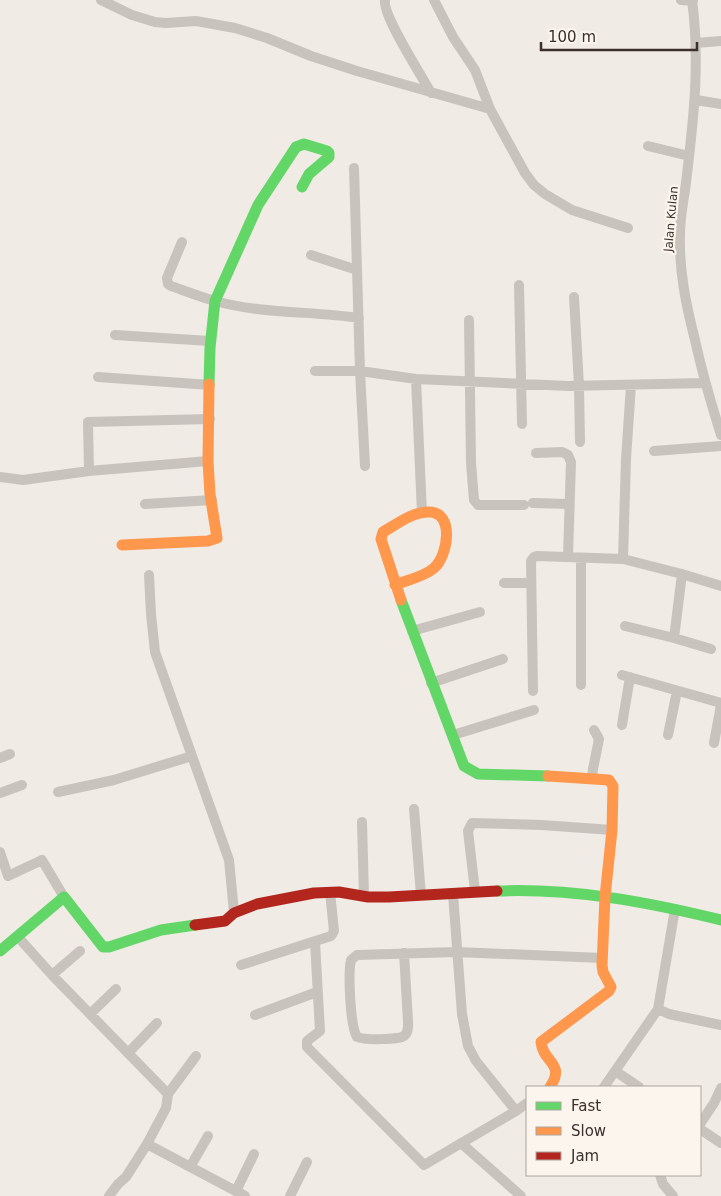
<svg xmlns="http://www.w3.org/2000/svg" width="721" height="1196" font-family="'DejaVu Sans',sans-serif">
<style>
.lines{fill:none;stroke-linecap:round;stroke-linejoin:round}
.street{stroke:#c9c3be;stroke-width:10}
.fast{stroke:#63d668;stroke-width:11}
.slow{stroke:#ff974d;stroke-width:11}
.jam{stroke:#b3261e;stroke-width:11}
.labels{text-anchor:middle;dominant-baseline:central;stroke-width:4.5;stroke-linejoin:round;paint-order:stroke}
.street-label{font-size:12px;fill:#3b302b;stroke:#fbf5ee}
</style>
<rect width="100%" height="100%" fill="#f0ebe5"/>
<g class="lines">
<!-- street -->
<path class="street" d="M101,0L132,15L155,22L166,23L196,21L235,28L267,38L311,56L357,71L490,109
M385,0C382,15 422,76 431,93
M434,0L453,37L475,70L490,109L525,173L534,185L545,194L572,210L628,228
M681,0L693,1
M692,0C700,59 694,116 687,174C685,195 680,214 680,235C679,271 686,305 695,340C702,372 711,403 721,435
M696,43L721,41
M696,100L721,104
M648,146L689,156
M354,168L360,371L365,466
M182,242L167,278L168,284L171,286C186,291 200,297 215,301C262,314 311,311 359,318
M311,255L357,270
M519,285L522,424
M574,297L579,386L580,442
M469,320L471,463L474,500L478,505H524
M115,335L210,341
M315,371H360L416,379L568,386L705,383
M98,377L210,385
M416,379L422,513
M631,385L626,459L623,559L682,574L721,586
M654,451L721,446
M536,453L562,452L568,455L571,462L568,556
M89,471L88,422L210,419
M0,477L23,480L89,471L208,461
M533,503L569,504
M145,504L212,500
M581,558V685
M682,574L674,638L711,649
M149,575L151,614L155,652L192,756
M504,583H531
M625,626L674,638
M412,631L480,612
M622,675L721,703
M431,683L503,659
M533,691L531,561L534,557L537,556L623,559
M622,725L630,677
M453,735L534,710
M668,735L677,691
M714,743L721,705
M0,758L10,754
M592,778L593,769L599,739L594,730
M58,792L114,780L192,756L229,860L234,912
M0,793L22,785
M414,809L421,895
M362,822L364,896
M0,852L8,876L42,860L64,897
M475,891L468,831L472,823L542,825L612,830
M453,894L462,1014L468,1046L476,1061L516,1111
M675,909L658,1009L669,1014L721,1025
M18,937L52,975L168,1094
M315,942L320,1031L307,1041V1047L424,1165L516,1111L527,1103
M404,953L408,1021C408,1026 409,1032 404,1036C398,1040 364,1040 357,1037C350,1026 348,973 351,960L357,955L457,952L602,958
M241,965L331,936L334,931L330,892
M52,975L80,951
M90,1014L116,989
M255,1015L317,992
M128,1053L157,1023
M615,1071L639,1087
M604,1087L658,1009
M700,1124L714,1103L721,1088
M700,1129L721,1143
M461,1143L521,1196
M147,1144L166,1108L168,1094L196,1056
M190,1167L208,1136
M660,1175L663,1184L673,1196
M236,1191L254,1154
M109,1196L118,1184L126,1177L147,1144L245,1196
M290,1196L307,1162"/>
<!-- fast -->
<path class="fast" d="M209,384L210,348L215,301L258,205L296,147L304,144L327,151L329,153V157L309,174L302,187
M401,600L464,766L478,774L548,776
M497,891C573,888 648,902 721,920
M0,951L64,897L103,947H109L161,930L195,925"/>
<!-- slow -->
<path class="slow" d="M122,545L208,541L217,538L210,494L208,461L209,384
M395,585C407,580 424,577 434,568C448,556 455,512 429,512C412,512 397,524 383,532L381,539L401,600
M548,776L609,780L613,786L612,830L605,897L602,965L603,972L611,987L609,991L541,1042C543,1063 566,1063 550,1087"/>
<!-- jam -->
<path class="jam" d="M195,925L225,921L234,913L257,904L314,893L339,892L368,897H389L497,891"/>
</g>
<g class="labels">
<!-- street labels -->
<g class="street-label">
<text transform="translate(671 219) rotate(-85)">Jalan Kulan</text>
</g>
</g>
<!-- legend -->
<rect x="526" y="1086" width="175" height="90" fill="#fbf5ee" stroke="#aea6a0"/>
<rect x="536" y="1102" width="25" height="8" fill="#63d668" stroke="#aea6a0"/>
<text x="571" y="1111" font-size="15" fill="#3b302b">Fast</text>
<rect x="536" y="1127" width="25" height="8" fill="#ff974d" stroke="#aea6a0"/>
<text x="571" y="1136" font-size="15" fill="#3b302b">Slow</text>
<rect x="536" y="1152" width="25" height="8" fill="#b3261e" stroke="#aea6a0"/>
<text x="571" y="1161" font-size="15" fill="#3b302b">Jam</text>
<!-- scale -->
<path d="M541 42v8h156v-8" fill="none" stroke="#3b302b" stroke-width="2.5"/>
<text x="548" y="42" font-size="15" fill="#3b302b" stroke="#fbf5ee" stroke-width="4" paint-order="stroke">100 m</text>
</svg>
